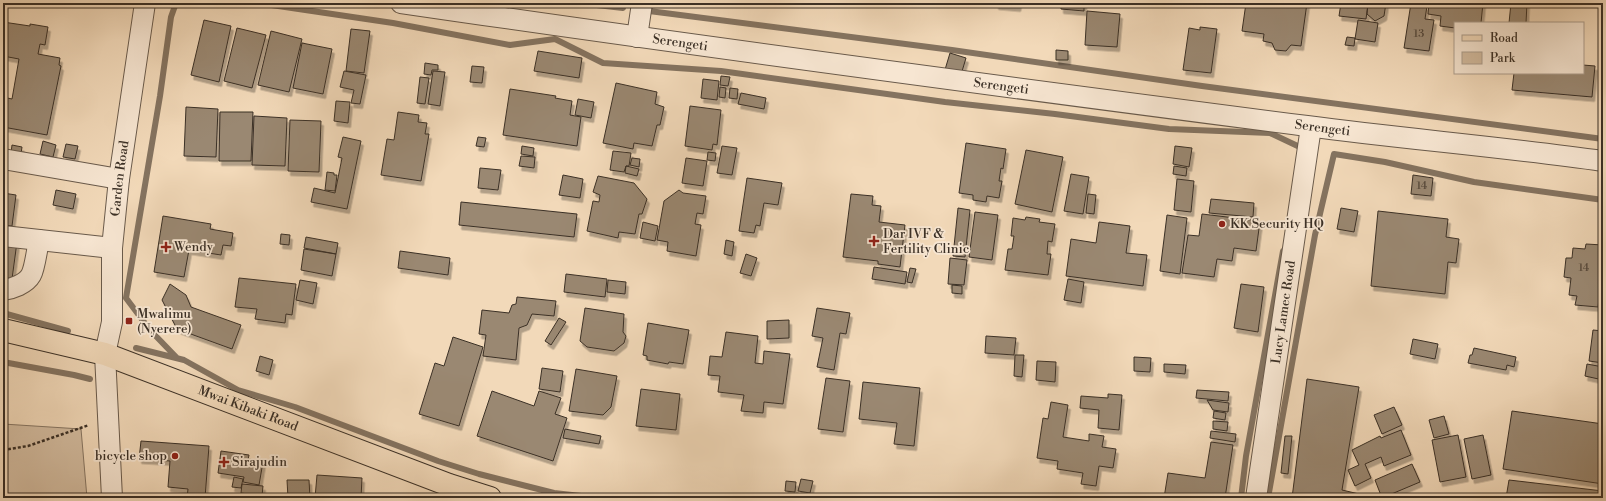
<svg xmlns="http://www.w3.org/2000/svg" width="1606" height="501" font-family="'Libre Bodoni',serif">
<style>
.green{fill:#d3bca0;stroke:#877663}
.lines{fill:none;stroke-linecap:round;stroke-linejoin:round}
.stream{stroke:#847360;stroke-width:6}
.building{fill:#9a8872;stroke:#3b3026;filter:url(#shadow)}
.minor-casing{stroke:#695a4b;stroke-width:22}
.major-casing{stroke:#3b3026;stroke-width:24}
.path{stroke:#3b3026;stroke-width:2.5;stroke-dasharray:3 2;stroke-linecap:butt}
.minor{stroke:#f7e6d2;stroke-width:20}
.major{stroke:#f2d9b9;stroke-width:22}
.poi-dot{fill:#8f2418;stroke:#f7e6d2;stroke-width:1.5}
.labels{text-anchor:middle;dominant-baseline:central;stroke-width:3.5;stroke-linejoin:round;paint-order:stroke}
.number-label{font-size:11px;fill:#534639}
.street-label{font-size:13px;fill:#3b3026;stroke:#f7e6d2}
.poi-label{font-size:13px;fill:#3b3026;stroke:#f7e6d2;text-anchor:start}
</style>
<defs>
<filter id="shadow"><feDropShadow dx="2.5" dy="4.5" stdDeviation="0" flood-color="#0004"/></filter>
</defs>
<rect width="100%" height="100%" fill="#f2d9b9"/>
<filter id="stains"><feTurbulence type="fractalNoise" baseFrequency=".005" numOctaves="4"/><feColorMatrix values="0 0 0 0 .2 0 0 0 0 .09 0 0 0 0 .02 0 0 0 .5 -.17"/></filter>
<radialGradient id="worn" r=".72"><stop offset=".6" stop-color="#630" stop-opacity="0"/><stop offset="1" stop-color="#630" stop-opacity=".3"/></radialGradient>
<!-- green -->
<path class="green" d="M3,424L81,429L87,498H3Z"/>
<g class="lines">
<!-- stream -->
<path class="stream" d="M176,3L171,17L160,96L126,298L150,330L177,358
M258,3L393,23L510,45L555,39L603,63L721,71L945,102L1055,114L1169,129L1270,133L1304,149
M579,3L623,8
M650,6L649,11L952,50L1202,86L1603,139
M3,313L68,331
M136,348L184,360L238,390L295,407L438,461L479,474L554,493L599,498
M3,362L74,375L90,379
M1241,498L1246,456L1283,251
M1268,498L1315,235L1334,154L1385,162L1474,182L1603,200"/>
</g>
<!-- building -->
<path class="building" d="M996,3H1019L1018,7L996,5Z
M1061,3H1084V11L1061,9Z
M1246,3H1307L1301,46L1291,45L1286,51L1275,50L1272,43L1263,41L1264,34L1242,31Z
M1341,3L1368,4L1366,19L1339,16Z
M1368,3H1386L1384,16L1375,21L1367,14Z
M1411,3H1422V5L1427,6L1425,19L1434,20L1429,51L1404,48Z
M1429,3H1483L1481,23H1455V28L1440,26L1441,16L1428,14Z
M1511,3H1527L1526,23H1509Z
M1087,11L1120,14L1117,47L1085,45Z
M204,20L231,26L219,82L191,75Z
M1358,20L1378,23L1375,42L1355,39Z
M3,22L30,26V24L48,27L45,45L40,44L38,54L60,58L59,65L61,66L47,135L3,127V97L12,99L19,59L3,56Z
M1200,27L1217,29L1211,73L1183,70L1189,28L1200,30Z
M237,28L266,35L252,88L224,81Z
M351,29L370,31L364,73L346,71Z
M271,31L302,39L289,92L258,85Z
M1347,37L1355,38L1354,46L1345,45Z
M302,43L332,49L323,94L293,88Z
M1056,50L1068,51V60H1056Z
M538,51L582,58L579,78L534,71Z
M950,53L966,58L960,78L944,73Z
M425,63L438,65V70H432L431,75L424,74Z
M1583,65L1595,66L1592,97L1512,90L1514,73H1583Z
M472,66L484,67L482,83L470,82Z
M344,71L366,75L360,104L351,103L354,90L340,87Z
M433,71L445,72L440,106L428,104Z
M721,76L730,77L728,86L720,85Z
M420,77L429,78L425,104L417,103Z
M703,79L719,81L717,100L701,98Z
M616,83L657,92L655,104L664,107L660,125H657L652,146L634,143L633,149L603,143Z
M720,87L726,88L725,98L719,97Z
M730,88L738,89L737,99L729,98Z
M510,89L556,96L555,98L572,101L570,115L581,117L577,146L503,135Z
M741,93L766,98L764,109L738,104Z
M578,99L594,102L591,118L575,115Z
M336,101L350,102L348,123L334,121Z
M690,106L721,110L717,145L713,144L712,150L685,146Z
M186,107L218,109L216,157L184,156Z
M220,112H253L251,161H219Z
M398,112L419,115L418,122L427,123L425,134H429L421,181L381,175L387,139L394,140Z
M254,116L287,118L285,166L252,165Z
M290,120L321,121L319,172L288,171Z
M343,137L361,141L347,209L311,202L314,188L335,193L342,158L338,157Z
M478,137L486,138L484,147L476,146Z
M43,141L56,145L53,157L40,154Z
M966,143L1006,149L1003,169L1001,168L999,181H1002L999,198L987,196L986,202L973,200V195L959,193Z
M66,144L78,146L75,159L63,157Z
M12,145L22,147L21,154L11,153Z
M522,146L534,148L533,156L521,154Z
M722,146L737,148L732,175L717,173Z
M1175,146L1192,148L1189,167L1173,164Z
M1026,150L1063,157L1052,212L1015,204Z
M613,151L631,153L629,166H626L624,172L610,170Z
M708,152L716,153L715,161L707,160Z
M521,156L535,157L534,168L519,166Z
M632,158L640,159L639,167L630,165Z
M686,158L707,161L703,186L682,183Z
M626,166L639,169L637,176L625,173Z
M1174,166L1187,168L1186,176L1173,174Z
M480,168L501,170L498,190L478,188Z
M327,172L334,173V175H337L335,191L325,190Z
M1071,174L1089,177L1083,214L1064,211Z
M563,175L583,179L580,198L559,195Z
M1413,175L1433,178L1431,196L1411,194Z
M598,176L634,183L647,199L642,214H639L635,234L619,232L618,238L587,231L593,201L599,202L600,195L593,192Z
M747,178L782,183L778,205L764,203L760,226L756,225L754,233L739,231Z
M1177,179L1194,181L1191,212L1174,210Z
M56,190L76,194L73,209L53,205Z
M679,190L683,193L706,196L703,214L697,213L695,224L701,225L696,256L667,251L668,242L657,240L664,201Z
M3,193L16,195L12,226L3,225Z
M851,194L873,196L872,205L881,206L879,222L905,225L900,267L878,264V261L843,257Z
M1088,194L1096,195L1094,214L1086,213Z
M1211,199L1254,203L1253,217L1209,213Z
M461,202L577,214L574,237L459,225Z
M958,208L970,210L965,257L953,256Z
M1341,208L1358,211L1354,232L1337,229Z
M1378,211L1448,219L1446,237L1459,239L1456,263L1448,262L1445,294L1371,286Z
M975,212L998,215L992,260L969,257Z
M1202,214L1260,221L1256,251L1234,248L1232,261L1217,259L1214,277L1182,273L1188,235L1199,236Z
M1167,215L1187,218L1180,274L1160,271Z
M163,216L211,224L210,229L233,233L231,246L223,245L221,255L189,250L184,277L154,272Z
M1026,217L1040,219L1039,222L1055,224L1052,242L1048,241L1047,254H1051L1048,275L1005,270L1008,249H1012L1014,236H1011L1013,218L1025,220Z
M643,222L658,226L655,241L640,238Z
M1099,222L1130,226L1126,253L1147,255L1143,286L1066,276L1071,239L1096,243Z
M281,234L290,235L289,245L280,244Z
M306,237L338,243L336,254L304,248Z
M3,240L17,242L12,279L3,277Z
M726,240L734,242L732,256L724,254Z
M1586,244L1603,245V300L1599,299L1598,307L1575,305L1577,296L1569,295L1571,278L1564,277L1566,258H1572L1573,248L1585,249Z
M304,249L336,254L332,276L301,270Z
M400,251L450,258L448,275L398,268Z
M746,254L757,258L751,276L740,273Z
M950,258L967,260L964,285L948,284Z
M874,267L907,272L905,284L872,279Z
M910,268L916,269L912,283L907,282Z
M566,274L607,279L605,297L564,292Z
M239,278L296,284L292,315L286,314L285,323L255,319L257,309L235,307Z
M1068,279L1084,282L1081,303L1064,300Z
M300,280L317,283L313,304L296,300Z
M608,280L626,282L625,294L607,292Z
M170,284L186,295L191,307L241,325L232,349L177,329L162,300Z
M1241,284L1264,287L1258,332L1234,328Z
M952,285L962,286V294L952,293Z
M517,297L556,301L554,316L532,314L527,325L519,328L516,360L483,356L486,335L479,334L482,310L509,313L512,305L516,304Z
M585,308L624,314L623,332L626,336L624,343L614,351L587,347L580,341Z
M817,308L850,313L846,334L840,333L834,370L817,367L823,338L812,336Z
M559,318L566,322L551,345L545,341Z
M789,320V338L767,339V321Z
M648,323L689,330L683,364L669,362L668,364L647,360V356L643,355Z
M1593,330L1603,331V363L1589,361Z
M726,332L758,336L755,363L763,364L764,351L790,354L783,404L764,402L763,413L741,411L744,395L718,392L720,376L708,375L710,356L722,357Z
M986,336L1016,338L1014,355L985,353Z
M453,337L483,347L459,426L419,414L435,363L444,366Z
M1413,339L1438,344L1435,359L1410,354Z
M1474,348L1516,357L1514,367L1507,365L1506,370L1468,363L1470,355H1472Z
M1015,355H1024L1022,377L1014,376Z
M260,356L273,360L269,375L256,371Z
M1134,357L1151,358L1150,372L1134,371Z
M1037,361L1056,362L1055,382L1036,380Z
M1164,364L1186,365L1185,374L1164,372Z
M1587,364L1603,367V380L1585,376Z
M542,368L563,371L560,392L539,389Z
M576,369L617,376L611,407L603,415L569,411Z
M826,378L850,381L843,432L818,429Z
M1307,379L1359,387L1342,490L1372,497V498H1292Z
M863,382L920,388L914,446L894,444L897,423L859,419Z
M641,389L680,394L676,430L636,426Z
M1197,390L1229,392L1228,401L1196,398Z
M492,391L534,406L539,391L561,398L555,414L567,418L553,461L477,436Z
M1108,394L1122,395L1119,430L1098,428L1099,410L1080,408L1081,396L1108,398Z
M1207,400L1229,403L1228,412L1213,410Z
M1051,402L1068,405L1063,437L1089,441V434L1104,436L1102,447L1116,449L1113,468L1099,466L1096,486L1081,484L1083,473L1057,469L1058,461L1037,458L1043,418L1048,419Z
M1394,407L1402,425L1382,434L1374,415Z
M1214,411L1226,413L1225,420L1213,418Z
M1512,411L1603,424V484L1503,469Z
M1444,416L1449,434L1434,438L1429,420Z
M1213,421L1228,422L1227,431L1213,429Z
M565,429L601,436L599,444L563,438Z
M1401,430L1411,455L1384,466L1381,457L1365,464L1371,478L1355,486L1348,470L1359,465L1352,450L1380,436L1381,438Z
M1211,431L1236,434L1235,442L1210,438Z
M1458,435L1466,477L1440,482L1432,440Z
M1483,435L1491,475L1472,479L1464,439Z
M1285,436H1292L1288,474L1281,473Z
M141,441L209,446L205,498H187L188,489L168,487L170,461L139,459Z
M1211,442L1233,445L1225,498H1164L1168,473L1205,478Z
M221,451L249,455L248,460L263,462L259,485L243,482L244,477L218,473Z
M1412,464L1420,482L1382,498L1375,480Z
M317,475L362,478L361,498H315Z
M234,477L243,479L241,488L232,487Z
M801,479L813,481L810,493L798,491Z
M287,480H309L310,498H288Z
M1509,480L1603,491V498H1506Z
M786,481L796,482L795,492L785,491Z
M242,484L263,486L262,496L241,493Z
M147,494H159V497L166,498H147Z"/>
<g class="lines">
<defs>
<g id="minor">
<path id="s1" d="M401,3C702,47 1004,87 1307,126C1405,139 1504,147 1603,161"/>
<path d="M637,37L642,3"/>
<path d="M3,159L119,179"/>
<path d="M3,236L112,248"/>
<path d="M3,290C12,289 26,284 31,275C35,268 37,249 39,240"/>
<path id="s2" d="M112,498L105,354L112,322V248L119,179L145,3"/>
<path id="s3" d="M1256,498L1311,127"/>
</g>
<g id="major">
<path id="s4" d="M3,330L105,354L449,485L490,498"/>
</g>
</defs>
<!-- minor casing -->
<use href="#minor" class="minor-casing"/>
<!-- major casing -->
<use href="#major" class="major-casing"/>
<!-- path -->
<path class="path" d="M3,450L28,446L89,425"/>
<!-- minor -->
<use href="#minor" class="minor"/>
<!-- major -->
<use href="#major" class="major"/>
</g>
<!-- markers -->
<g class="poi-dot">
<circle cx="1222" cy="224" r="4"/>
<path d="M872 235h4v4h4v4h-4v4h-4v-4h-4v-4h4z"/>
<path d="M164 241h4v4h4v4h-4v4h-4v-4h-4v-4h4z"/>
<rect x="125" y="317" width="8" height="8" rx="2"/>
<circle cx="175" cy="456" r="4"/>
<path d="M222 456h4v4h4v4h-4v4h-4v-4h-4v-4h4z"/>
</g>
<g class="labels">
<!-- number labels -->
<g class="number-label">
<text x="1419" y="34">13</text>
<text x="1422" y="186">14</text>
<text x="1584" y="268">14</text>
</g>
<!-- street labels -->
<g class="street-label">
<text stroke="none"><textPath href="#s1" startOffset="282">Serengeti</textPath></text>
<text stroke="none"><textPath href="#s1" startOffset="606">Serengeti</textPath></text>
<text stroke="none"><textPath href="#s1" startOffset="930">Serengeti</textPath></text>
<text stroke="none"><textPath href="#s2" startOffset="321">Garden Road</textPath></text>
<text stroke="none"><textPath href="#s3" startOffset="188">Lucy Lamec Road</textPath></text>
<text stroke="none"><textPath href="#s4" startOffset="258">Mwai Kibaki Road</textPath></text>
</g>
<!-- poi labels -->
<g class="poi-label">
<text x="1230" y="224">KK Security HQ</text>
<text x="883" y="234">Dar IVF &amp;<tspan x="883" dy="15">Fertility Clinic</tspan></text>
<text x="174" y="247">Wendy</text>
<text x="137" y="314">Mwalimu<tspan x="137" dy="15">(Nyerere)</tspan></text>
<text x="167" y="456" text-anchor="end">bicycle shop</text>
<text x="232" y="462">Sirajudin</text>
</g>
</g>
<!-- margin -->
<rect width="1606" height="501" fill="none" stroke="#f2d9b9" stroke-width="16"/>
<rect x="4" y="4" width="1598" height="493" fill="none" stroke="#3b3026" stroke-width="2"/>
<rect x="8" y="8" width="1590" height="485" fill="none" stroke="#3b3026"/>
<!-- legend -->
<rect x="1454" y="22" width="130" height="52" fill="#f7e6d2" stroke="#ac9d8d"/>
<rect x="1462" y="35" width="20" height="6" fill="#f2d9b9" stroke="#ac9d8d"/>
<text x="1490" y="42" font-size="12" fill="#3b3026">Road</text>
<rect x="1462" y="52" width="20" height="12" fill="#d3bca0" stroke="#ac9d8d"/>
<text x="1490" y="62" font-size="12" fill="#3b3026">Park</text>
<rect width="100%" height="100%" filter="url(#stains)"/>
<rect width="100%" height="100%" fill="url(#worn)"/>
</svg>
